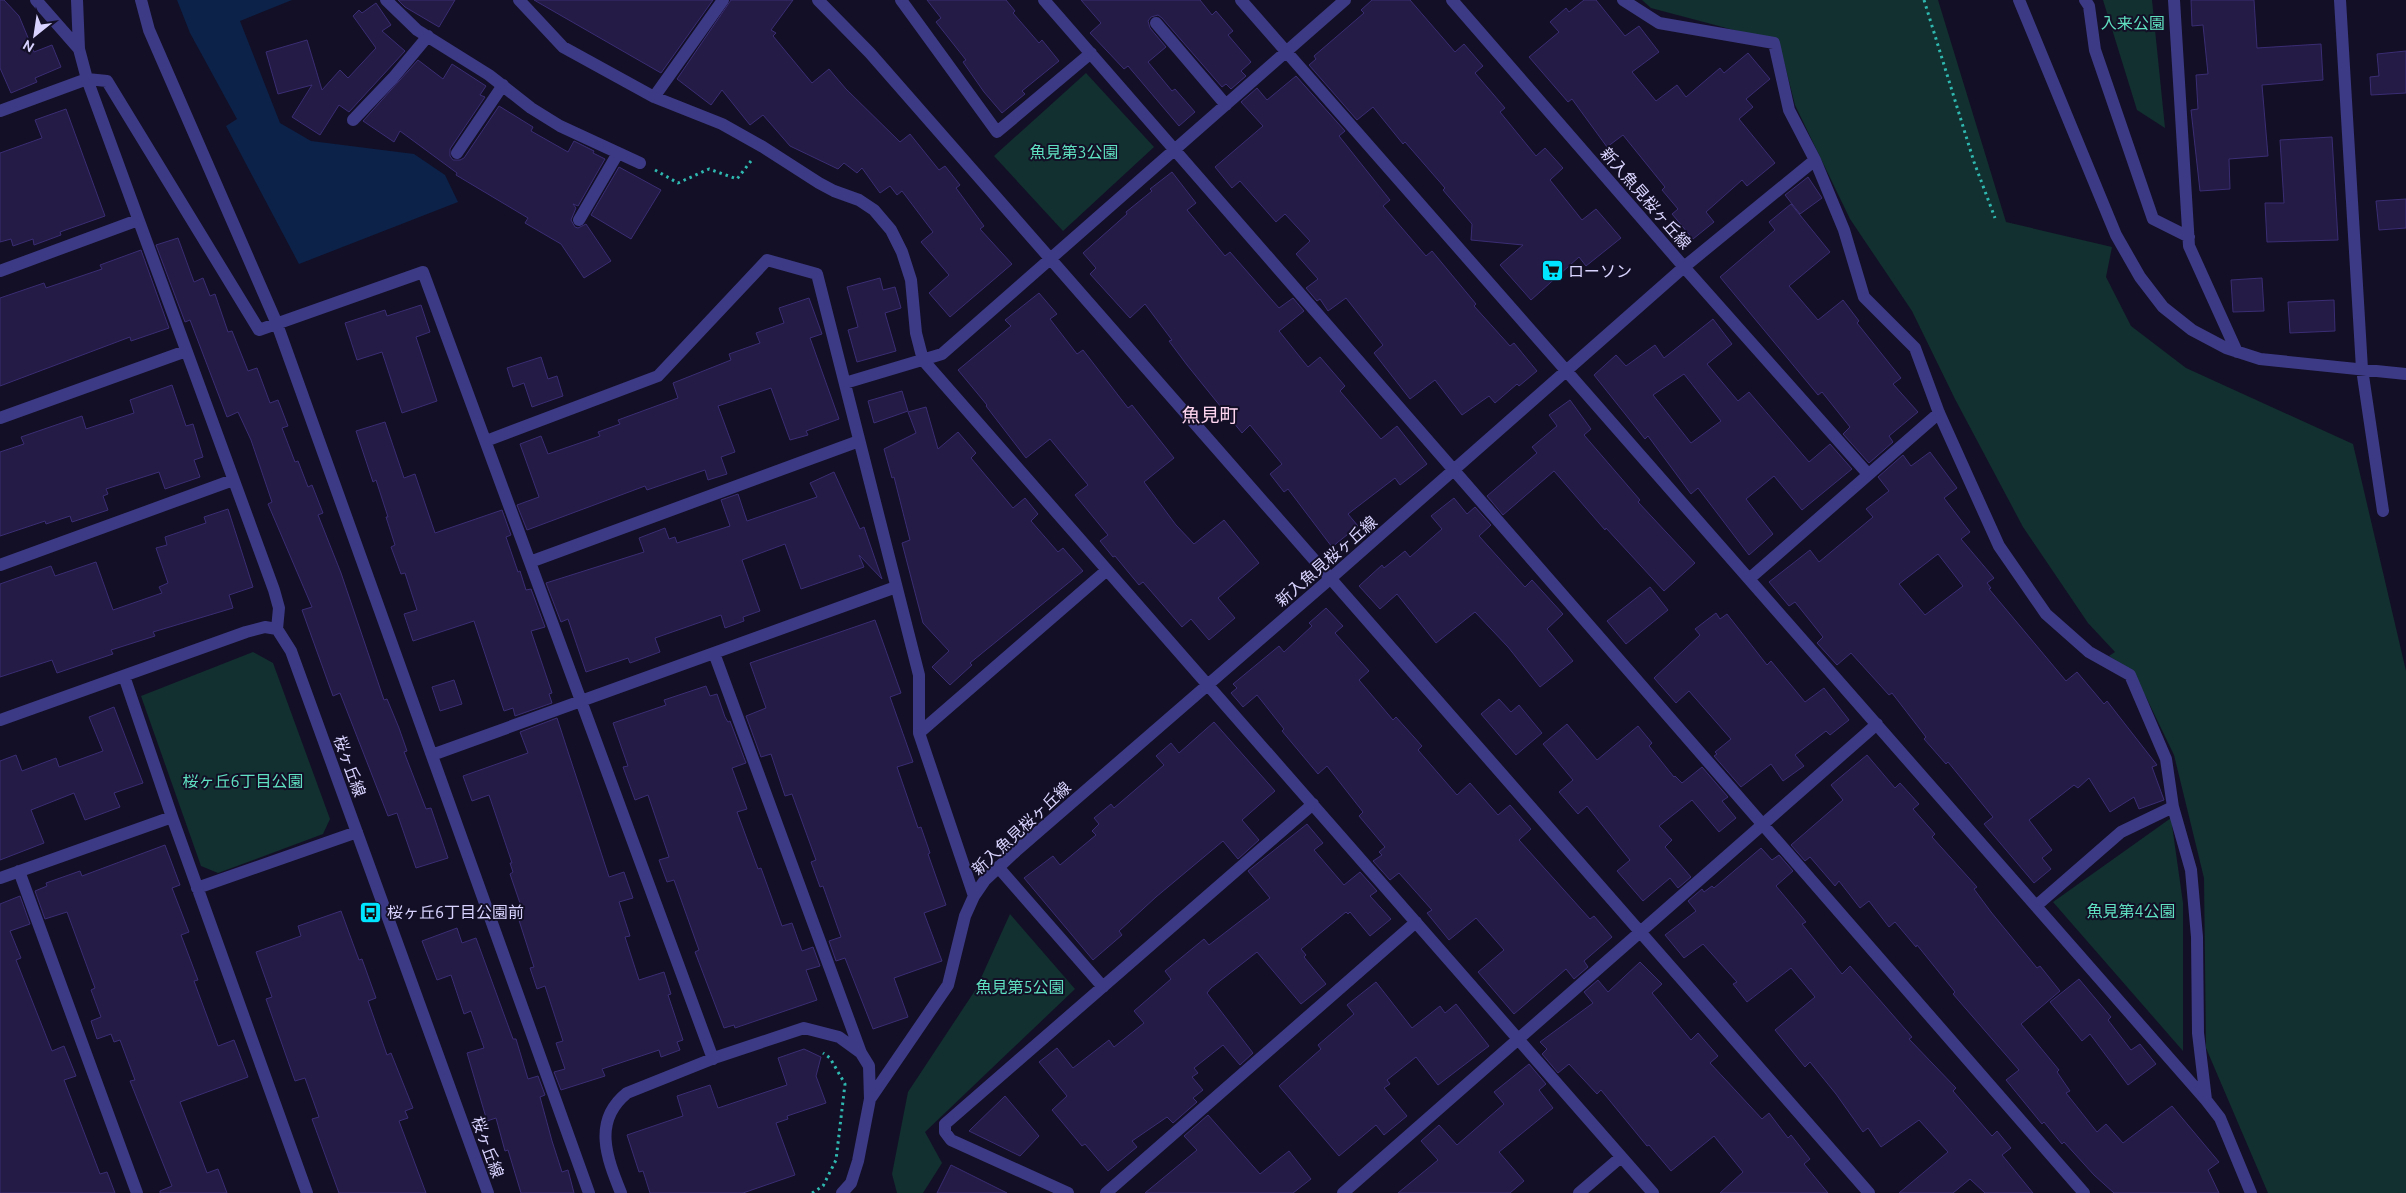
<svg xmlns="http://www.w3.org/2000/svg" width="2406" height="1193" font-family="Ubuntu,'Noto Sans JP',sans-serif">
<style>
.green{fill:#12302f}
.water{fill:#0c2248}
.building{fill:#241b47;stroke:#3b2d73;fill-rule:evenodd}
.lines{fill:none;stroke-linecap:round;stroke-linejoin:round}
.path{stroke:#2fb8b0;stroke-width:3;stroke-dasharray:2.5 4;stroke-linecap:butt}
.minor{stroke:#3d3a85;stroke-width:12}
.labels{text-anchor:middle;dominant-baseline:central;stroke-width:4;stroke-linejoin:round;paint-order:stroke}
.park-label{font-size:16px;fill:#5fe0c0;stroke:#130f26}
.street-label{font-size:16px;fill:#d9d4ff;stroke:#130f26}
.poi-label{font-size:16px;fill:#d9d4ff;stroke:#130f26;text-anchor:start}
.quarter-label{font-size:19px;fill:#ffd6f0;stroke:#130f26}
</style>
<rect width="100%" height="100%" fill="#130f26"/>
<!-- green -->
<path class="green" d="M1642,0H1938L2006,222L2112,247L2106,277L2131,326L2186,368L2353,444L2406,671V1193H2268L2206,1048L2204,878L2174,755L2146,697L2129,669L2109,656L2115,652L2088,623L2023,527L1955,399L1912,311L1850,219L1795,105L1779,42L1651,8Z
M2103,0H2152L2165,128L2137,110Z
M1086,73L1154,147L1063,231L994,156Z
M253,652L273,663L330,819L323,834L218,873L201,866L141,696Z
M2171,818L2183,903V1051L2053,902Z
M1010,914L1075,989L925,1132L942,1163L923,1193H897L892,1174L908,1092L976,989Z"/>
<!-- water -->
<path class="water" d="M177,0H292L240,21L280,123L311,141L414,154L445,175L458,202L299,264L226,126L237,119L190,33Z"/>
<!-- building -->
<path class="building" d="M0,0H4L19,16L34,52L52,45L61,67L35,78L37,82L11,93L0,68Z
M398,0H455L439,27L405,7Z
M534,0H713L661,73Z
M731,0H793L771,30L776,33L773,36L812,83L829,69L846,89L900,142L910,134L939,170L945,166L960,185L956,188L984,226L980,229L1012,264L950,317L929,293L949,275L921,242L933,232L902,191L897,195L890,186L880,193L862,168L857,173L844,163L838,169L790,146L763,115L750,125L722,90L711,105L677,79Z
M927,0H1006L1015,11L1013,13L1039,43L1042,40L1059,61L1022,91L1025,94L1002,113L984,92L963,62L966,60L936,22L941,18Z
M1081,0H1200L1212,15L1216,11L1233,31L1228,35L1251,62L1241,71L1246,76L1231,89L1226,84L1222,87L1162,18L1158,15L1151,17L1148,21L1150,28L1166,47L1148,62L1172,91L1175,89L1195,112L1179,126L1128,66L1124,69L1090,33L1101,23Z
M1372,0H1410L1455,52L1464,44L1483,66L1475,73L1505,108L1500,112L1536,156L1545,148L1563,168L1550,180L1582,220L1596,209L1621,238L1586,266L1579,257L1531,300L1500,265L1523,245L1471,240L1472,224L1443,190L1445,188L1405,142L1403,144L1373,107L1357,120L1309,65L1316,59L1314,56L1364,13L1361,10Z
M1584,0H1596L1625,36L1639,26L1659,52L1632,72L1656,101L1677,85L1686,97L1720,68L1724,73L1748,53L1770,79L1746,99L1753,107L1739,119L1775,163L1747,186L1742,180L1706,212L1714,222L1693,239L1672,214L1678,209L1662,190L1665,187L1623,135L1607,147L1572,99L1568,102L1529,57L1559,32L1550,22L1566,8L1569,12Z
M2191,0H2254L2257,48L2321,44L2323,80L2262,85L2268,156L2229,159L2230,189L2200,191L2191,110L2198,109L2196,75L2208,74L2203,25L2192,26Z
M376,3L391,25L382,31L405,51L349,112L339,105L320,135L292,117L312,85L278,94L266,52L307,40L322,90L340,70L348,78L376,48L353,16L359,10L362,13Z
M2406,51V93L2371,95L2370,77L2379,76L2377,54Z
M418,60L443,79L452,64L486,86L480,95L485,97L450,149V156L453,160H460L464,158L499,106L533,127L531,131L568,152L574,141L594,151L593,153L605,159L578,206L573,204L576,208L571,220L575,227L578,228L586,224L611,261L584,278L561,244L525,223L528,218L456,175L457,173L400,131L394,142L363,121Z
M1296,76L1345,131L1339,136L1390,200L1383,206L1426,256L1432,251L1476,304L1474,306L1510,346L1514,343L1537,371L1519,386L1517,384L1495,403L1489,396L1462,415L1435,380L1410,399L1374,353L1383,345L1346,298L1328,311L1320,299L1317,301L1306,288L1318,279L1296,254L1310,241L1285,214L1276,222L1240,181L1232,188L1215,167L1263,126L1241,102L1257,88L1267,100Z
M66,109L105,216L60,232L61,235L34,245L33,239L13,246L11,239L0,242V153L42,138L35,120Z
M2332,137L2338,240L2267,242L2265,203H2284L2280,140Z
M619,167L661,190L631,239L591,215Z
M1172,172L1196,203L1187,210L1225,256L1230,252L1279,308L1293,298L1304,311L1279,331L1308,367L1320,357L1345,386L1340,391L1381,439L1397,426L1427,464L1400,485L1395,478L1348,514L1358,526L1332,547L1288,489L1284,492L1270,474L1282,464L1250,425L1242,433L1187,365L1169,341L1172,340L1145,304L1130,318L1090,274L1096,268L1083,253L1127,214L1126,212L1152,191L1150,189Z
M1808,177L1822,198L1800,214L1785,195Z
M2406,199V228L2379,230L2376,201Z
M1791,204L1830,252L1789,286L1818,320L1843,300L1859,321L1857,323L1901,378L1893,384L1918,412L1889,436L1893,442L1869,463L1843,434L1850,427L1822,392L1818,395L1720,277L1775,230L1769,222Z
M178,238L194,282L203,278L210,296L215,294L228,332L232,331L248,371L257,368L270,403L278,400L288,426L282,428L295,462L298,461L308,487L312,485L323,513L318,515L341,573L384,700L387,699L399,728L407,751L404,752L426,809L431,808L448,858L416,868L397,813L388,816L340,693L333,696L302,610L312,607L268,504L272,502L251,440L238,412L227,417L190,320L185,322L156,245Z
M141,250L169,328L131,341L130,337L0,386V298L44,283L46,288L102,269L100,265Z
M880,278L883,290L895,287L901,308L885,313L896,351L857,362L848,330L858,327L847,287Z
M2262,278L2264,311L2233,312L2231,280Z
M1039,293L1057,314L1050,319L1077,354L1083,350L1128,408L1132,405L1174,458L1144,482L1176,525L1194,544L1224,520L1259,563L1218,598L1235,618L1209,640L1191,619L1182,627L1143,582L1139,585L1115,556L1113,557L1100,541L1108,535L1075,495L1088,485L1050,439L1026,458L986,406L987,405L958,370L1011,326L1005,320Z
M809,298L822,334L810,338L839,419L806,431L808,435L790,440L771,388L718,406L735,452L721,457L727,474L708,480L705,470L647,490L645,486L527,530L517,505L539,497L520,444L541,436L548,454L600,436L598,432L620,424L618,420L678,398L673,383L731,360L729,354L760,343L756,333L784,323L779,308Z
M2334,300L2335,331L2290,333L2288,302Z
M421,305L430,332L416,337L437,401L402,413L382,352L357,360L345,323L385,310L387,316Z
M1713,319L1732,344L1707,364L1738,401L1749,392L1809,462L1830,444L1852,469L1802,510L1774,476L1746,499L1773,534L1749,555L1698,488L1691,494L1648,436L1645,439L1594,375L1616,355L1626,366L1655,345L1664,358ZM1684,374L1721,421L1691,443L1653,395Z
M541,357L548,379L557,376L563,396L532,407L524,383L513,387L507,368Z
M172,385L186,426L193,424L203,457L194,460L200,477L165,489L159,472L106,489L108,494L103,496L108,510L72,522L70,516L46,524L45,521L0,536V452L24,444L21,437L82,416L86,429L134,413L130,400Z
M902,391L908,411L874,423L868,401Z
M1570,400L1591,429L1584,435L1640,500L1638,502L1695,563L1664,591L1606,528L1605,530L1554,471L1503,515L1487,496L1537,453L1532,447L1557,426L1549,415Z
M926,407L938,449L958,432L976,453L971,458L1013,508L1025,498L1038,514L1031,521L1058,552L1063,548L1083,571L970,663L972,665L950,685L932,667L949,651L923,623L902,543L910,540L894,477L892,478L884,449L916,433L908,412Z
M385,422L404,478L415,474L435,533L502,510L511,535L506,537L518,572L520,571L526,590L531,589L545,627L531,631L552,693L549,694L552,703L515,716L513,708L504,711L474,621L413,641L404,614L417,610L405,573L401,574L391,547L395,545L386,517H388L376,480L373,482L356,431Z
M1930,452L1957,488L1944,498L1970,532L1961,539L1994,578L1987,583L1991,588L1989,589L2066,681L2077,672L2104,704L2107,701L2157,765L2152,767L2164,800L2139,809L2134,797L2110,812L2089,778L2078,788L2074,785L2029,820L2052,850L2042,858L2051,869L2034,883L1984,824L1993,817L1948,762L1946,764L1924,739L1926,737L1892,693L1889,695L1851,653L1837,665L1817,643L1823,637L1795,602L1789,606L1769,582L1810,550L1819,562L1873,517L1866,509L1889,491L1878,477L1903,455L1911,466ZM1938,554L1963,586L1925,615L1899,584Z
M834,472L860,529L864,527L882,579L859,555L864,567L801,589L785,544L742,560L760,611L743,617L744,621L725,628L721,615L655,638L660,652L630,663L628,658L586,672L568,619L561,622L546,583L644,552L639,538L665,528L669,539L675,537L677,543L730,526L721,500L738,494L747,521L817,497L810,483Z
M1454,498L1467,514L1475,507L1491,525L1479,536L1525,587L1532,580L1563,614L1547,629L1573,661L1540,687L1508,647L1475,612L1436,643L1397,594L1380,609L1359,586L1382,565L1384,568L1405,551L1410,557L1442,529L1431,516Z
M228,509L253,587L229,595L233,608L153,632L155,636L111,650L113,654L57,673L52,660L0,677V584L51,566L55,576L96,562L113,610L162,593L159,587L168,583L156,548L167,545L165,537L206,523L204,517Z
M1650,587L1668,610L1626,644L1607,621Z
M1326,608L1343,626L1335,633L1369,671L1359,680L1393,720L1396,717L1422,746L1418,750L1457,795L1470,783L1498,815L1510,805L1531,829L1519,840L1590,919L1594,916L1612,937L1584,961L1588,967L1574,979L1566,969L1514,1014L1478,972L1504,950L1476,918L1449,940L1427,913L1432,910L1399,873L1390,880L1373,861L1382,855L1379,852L1385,847L1359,816L1363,812L1327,766L1318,774L1282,731L1284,729L1257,695L1243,707L1231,693L1237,688L1233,684L1279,646L1284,652L1312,626L1309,623Z
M1716,613L1720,619L1727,614L1767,665L1771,661L1805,702L1824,688L1849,720L1830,735L1826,731L1795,755L1804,766L1783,781L1771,764L1741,787L1714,756L1717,754L1715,752L1731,739L1689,691L1676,703L1654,678L1700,635L1695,629Z
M875,620L901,693L890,697L913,762L897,767L918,828L921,827L930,853L928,854L946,905L924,913L942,961L894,978L908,1017L873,1029L845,958L836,961L829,941L841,937L823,886L820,887L811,862L816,860L792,794L785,796L771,754L761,757L746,716L766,708L750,663Z
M454,680L462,704L440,711L432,687Z
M706,686L710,696L717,694L725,717L728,722L730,721L746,763L732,768L747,809L737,812L758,869L761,868L782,926L792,923L802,951L813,947L820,966L806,970L817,1000L735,1028L734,1025L724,1028L695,952L699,950L674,880L667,882L659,860L669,857L648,795L635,800L623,767L628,766L613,723L666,705L664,700Z
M1499,699L1511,712L1519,705L1542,733L1516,755L1481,714Z
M114,707L143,783L114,793L120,807L85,820L74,793L31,810L44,843L0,860V761L16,755L22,771L56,758L59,767L103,751L89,717Z
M557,718L609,877L624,872L633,898L619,902L630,936L625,937L639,980L664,972L671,994L668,995L683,1040L677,1042L680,1050L661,1057L659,1050L602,1069L605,1076L561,1090L554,1072L565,1069L556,1043L563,1041L545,986L537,989L530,968L534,967L517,914L523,912L510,874L513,872L510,863H512L489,795L472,801L463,776L528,753L520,732Z
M1214,722L1275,791L1242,820L1259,840L1238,859L1223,841L1156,897L1119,931L1122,935L1093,960L1024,878L1053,856L1060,865L1096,835L1092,831L1099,824L1094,818L1111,804L1114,808L1164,765L1156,756L1171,743L1179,753Z
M1567,724L1597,760L1638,726L1652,743L1649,746L1674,777L1675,776L1682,783L1702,767L1728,797L1722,801L1736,818L1719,832L1692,800L1659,826L1672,840L1665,847L1691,877L1678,888L1670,878L1643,901L1617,871L1630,860L1587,806L1578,814L1559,792L1573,780L1543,744Z
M1867,755L1895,788L1900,783L1919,804L1913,809L1935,834L1932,837L1977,887L1974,889L1991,912L2037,968L2040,966L2060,991L2021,1024L2059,1070L2057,1072L2070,1091L2066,1093L2097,1132L2106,1124L2123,1143L2172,1106L2219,1162L2208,1170L2219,1193H2114L2094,1175L2064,1142L2062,1144L2044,1122L2042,1124L2006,1080L2019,1070L1953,994L1955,992L1917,945L1916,947L1895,922L1889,927L1869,901L1860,908L1839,881L1835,886L1810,857L1805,861L1791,845L1843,800L1831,785Z
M1307,824L1323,843L1314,850L1344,885L1360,872L1377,891L1370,896L1391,919L1370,936L1350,912L1348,914L1346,912L1301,949L1306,955L1304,957L1326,984L1301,1004L1257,952L1211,988L1207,993L1253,1053L1240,1065L1223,1045L1194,1068L1198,1073L1192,1077L1203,1090L1193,1098L1197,1102L1173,1123L1167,1117L1132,1141L1137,1147L1108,1171L1085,1144L1082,1146L1052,1110L1067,1096L1039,1062L1057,1048L1073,1068L1109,1040L1114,1047L1144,1023L1134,1011L1171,979L1165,971L1204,939L1209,945L1270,898L1248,871Z
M165,845L180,885L172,888L189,932L181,935L198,980L194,981L218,1046L234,1040L248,1077L180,1102L207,1173L218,1169L227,1193H160V1191L172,1186L130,1081L135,1080L120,1040L114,1042L111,1034L97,1039L91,1021L101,1017L91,990L95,988L67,912L45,919L35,891L47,886L46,883L80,871L82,876Z
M1761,848L1772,860L1779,855L1793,871L1776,886L1806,922L1802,924L1842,974L1850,966L1912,1037L1909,1039L1956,1088L1953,1091L1992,1136L1997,1131L2011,1148L2002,1155L2033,1193H1985L1970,1179L1953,1193H1899L1948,1152L1919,1120L1881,1147L1868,1128L1863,1132L1836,1094L1810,1062L1805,1067L1775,1030L1815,997L1791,968L1747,1002L1733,984L1737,982L1703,944L1684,958L1665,935L1696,911L1688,901L1702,889L1704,892L1712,886L1714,888Z
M20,896L30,924L10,931L21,958L16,960L52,1051L64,1046L76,1076L64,1080L100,1174L107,1172L115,1193H0V904Z
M341,911L359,960L362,959L376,998L368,1001L387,1055L391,1053L413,1108L405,1111L408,1118L399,1121L426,1193H339L312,1119L319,1117L305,1078L295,1081L266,999L272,997L256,952L301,936L298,926Z
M457,928L462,943L476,938L513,1039H516L528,1079L538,1076L545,1095L540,1097L552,1141L562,1172L568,1170L574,1193H521L508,1150L505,1151L496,1118L487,1121L467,1053L484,1048L471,1011L464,1014L451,975L437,980L422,941Z
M1640,962L1662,984L1652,993L1691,1040L1698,1033L1718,1056L1710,1063L1762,1119L1769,1113L1788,1138L1791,1135L1810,1159L1804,1164L1828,1193H1720L1743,1172L1714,1136L1671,1171L1649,1145L1647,1146L1601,1090L1597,1094L1569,1064L1558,1073L1542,1054L1547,1049L1540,1042L1593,1003L1584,992L1598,980L1608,992Z
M2079,979L2111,1017L2108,1020L2131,1050L2140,1044L2156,1064L2128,1085L2090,1034L2082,1041L2050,1002Z
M1376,982L1412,1028L1440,1006L1445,1013L1456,1004L1489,1046L1438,1085L1416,1057L1387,1080L1390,1084L1384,1088L1407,1116L1384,1135L1376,1125L1339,1156L1279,1086L1321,1049L1318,1045L1354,1014L1347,1005Z
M804,1049L821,1057L816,1076L826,1103L787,1116L788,1119L776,1123L795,1175L743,1193H650L643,1171L639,1172L627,1135L683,1116L677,1096L710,1085L718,1108L787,1085L778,1058Z
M1529,1064L1546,1084L1539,1090L1553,1108L1499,1152L1524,1181L1510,1193H1398L1438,1160L1421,1141L1439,1125L1457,1145L1504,1104L1494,1092Z
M1005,1096L1039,1136L1020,1156L969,1131Z
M1208,1115L1260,1174L1289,1151L1311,1179L1293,1193H1145L1197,1150L1184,1136Z
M951,1165L1007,1193H937Z"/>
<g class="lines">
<!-- path -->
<path class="path" d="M1924,0L1974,162L1995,218
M655,170L678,183L709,169L737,179L751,161
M812,1193L823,1186L836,1160L845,1084L830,1058L823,1053"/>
<!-- minor -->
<path class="minor" d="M36,0L79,49
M77,0L79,49L87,79L274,590L279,608L277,629
M141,0L149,30L277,324L589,1193
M386,0L417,30L489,75L531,108L560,126L640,163
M519,0L563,47L654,97L722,124L763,147L819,183L834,191L859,200L874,210L891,230L902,252L911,280L916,333L923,360L1653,1193
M818,0L870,53L1869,1193
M901,0L997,132L1091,53
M1044,0L2084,1193
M1241,0L2206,1100L2220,1118L2251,1193
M1452,0L1684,267L1868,474
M2019,0L2116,235L2140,277L2163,307L2192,330L2226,348L2260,359L2406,374
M2085,0L2089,6L2095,50L2153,219L2189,237
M2174,0L2189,246L2237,352
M2340,0L2362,369L2383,511
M1156,23L1226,105
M654,97L723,0
M0,111L87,79L107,81L259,330L423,272L713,1059
M353,120L393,78L428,36
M457,153L503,85
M1815,160L1844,230L1864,297L1915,348L1939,413L1999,546L2046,614L2089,652L2130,675L2166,759L2173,807L2121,832L2036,906
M579,220L618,153
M0,271L138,220
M845,383L942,354L1345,0
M0,418L186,351
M486,441L658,376L767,260L817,274L919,675V733L974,896
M530,562L859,441
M0,565L233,480
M1749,579L1939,413
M714,653L861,1053
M124,676L172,817
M0,720L246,632L265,627L277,629L291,651L488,1193
M919,733L1107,570
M432,755L896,587
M2173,807L2191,870L2197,937L2198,1033L2206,1100
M998,867L1103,987
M19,871L137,1193
M0,878L172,817L307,1193
M197,888L357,832
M621,1193C607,1158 592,1121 627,1093L717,1057L804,1028L839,1037L861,1053L869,1066L870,1099
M842,1193L851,1183L858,1161L870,1099L948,985L965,916L974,896L985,880L1016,851L1331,578L1684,267L1815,160L1789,110L1774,43L1659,23L1623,0
M1068,1193L951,1140L945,1132V1124L1313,804
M1106,1193L1416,922
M1343,1193L1877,724
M1579,1193L1621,1157"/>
</g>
<!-- icons -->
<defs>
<symbol id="supermarket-square" viewBox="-11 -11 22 22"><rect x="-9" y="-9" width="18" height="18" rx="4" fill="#00e5ff" stroke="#130f26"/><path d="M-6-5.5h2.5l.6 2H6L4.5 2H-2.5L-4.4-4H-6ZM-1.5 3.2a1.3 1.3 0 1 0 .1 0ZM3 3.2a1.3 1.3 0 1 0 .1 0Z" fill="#111"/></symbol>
<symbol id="bus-square" viewBox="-11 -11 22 22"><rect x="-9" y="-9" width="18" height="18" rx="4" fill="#00e5ff" stroke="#130f26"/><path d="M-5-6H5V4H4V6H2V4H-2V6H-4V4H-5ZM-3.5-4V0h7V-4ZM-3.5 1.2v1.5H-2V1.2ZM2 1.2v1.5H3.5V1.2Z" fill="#111"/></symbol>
</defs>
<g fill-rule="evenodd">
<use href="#supermarket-square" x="1540" y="258" width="25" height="25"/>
<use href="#bus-square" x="358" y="900" width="25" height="25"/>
</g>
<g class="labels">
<!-- park labels -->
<g class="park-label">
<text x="2133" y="23">入来公園</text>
<text x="1074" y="152">魚見第3公園</text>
<text x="243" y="781">桜ヶ丘6丁目公園</text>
<text x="2131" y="911">魚見第4公園</text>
<text x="1020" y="987">魚見第5公園</text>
</g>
<!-- street labels -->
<g class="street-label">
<text transform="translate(1646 198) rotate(49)">新入魚見桜ヶ丘線</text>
<text transform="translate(1326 561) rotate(-41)">新入魚見桜ヶ丘線</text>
<text transform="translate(350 766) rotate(70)">桜ヶ丘線</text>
<text transform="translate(1021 828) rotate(-43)">新入魚見桜ヶ丘線</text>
<text transform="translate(488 1147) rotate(70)">桜ヶ丘線</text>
</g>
<!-- poi labels -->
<g class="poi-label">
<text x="1568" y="271">ローソン</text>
<text x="387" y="912">桜ヶ丘6丁目公園前</text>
</g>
<!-- quarter labels -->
<g class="quarter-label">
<text x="1210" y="415">魚見町</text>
</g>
</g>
<!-- north arrow -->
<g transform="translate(35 35) rotate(210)" stroke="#130f26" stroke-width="4" paint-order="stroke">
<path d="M0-4L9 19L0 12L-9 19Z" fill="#d9d4ff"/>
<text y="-8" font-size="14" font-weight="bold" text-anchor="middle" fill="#d9d4ff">N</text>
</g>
</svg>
